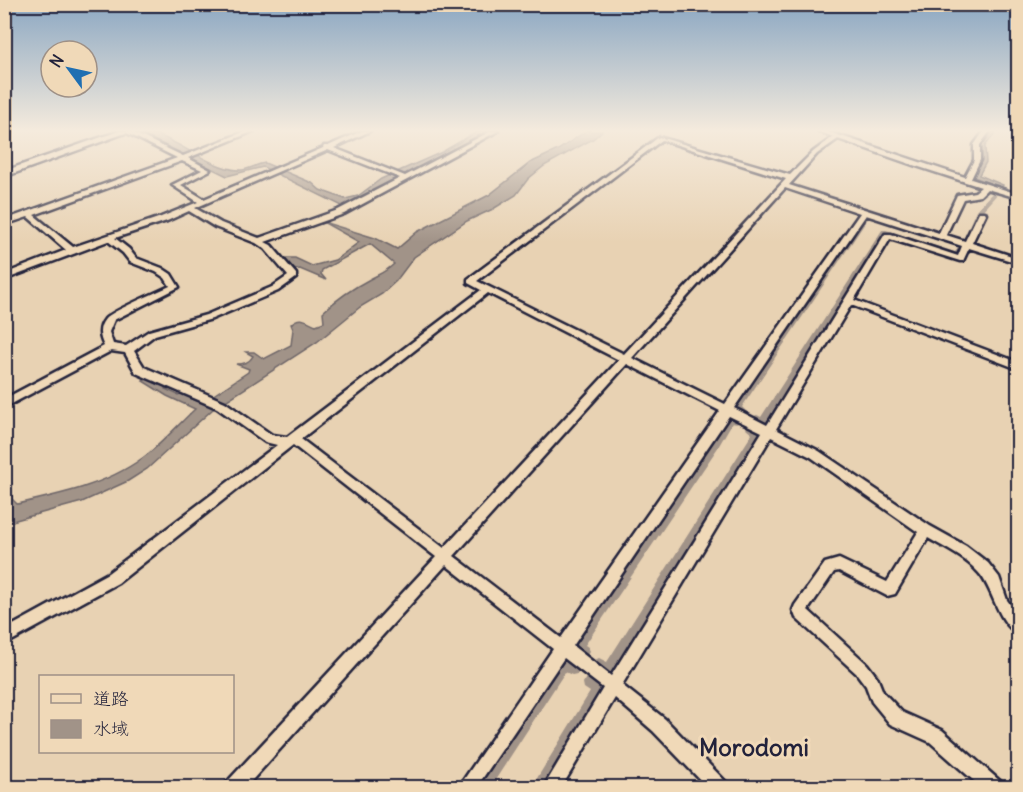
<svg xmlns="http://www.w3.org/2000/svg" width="1023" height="792" font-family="Delius,'Klee One',sans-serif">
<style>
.water{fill:#a19388;stroke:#6e6669;stroke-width:1.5}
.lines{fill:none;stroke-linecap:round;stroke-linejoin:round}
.canal{fill:#a19388;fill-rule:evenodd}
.minor-casing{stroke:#22223b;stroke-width:5}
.primary-casing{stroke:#22223b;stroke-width:5}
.minor{fill:#f0d9b8;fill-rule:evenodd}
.primary{fill:#f0d9b8;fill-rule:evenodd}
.labels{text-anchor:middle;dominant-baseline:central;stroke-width:6;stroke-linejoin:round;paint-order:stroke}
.near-quarter-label{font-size:24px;font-weight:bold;fill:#22223b;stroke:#f0d9b8}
</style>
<rect width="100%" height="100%" fill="#e8d2b3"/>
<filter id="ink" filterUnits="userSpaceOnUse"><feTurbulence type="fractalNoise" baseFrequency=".0167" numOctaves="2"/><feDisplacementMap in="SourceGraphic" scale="12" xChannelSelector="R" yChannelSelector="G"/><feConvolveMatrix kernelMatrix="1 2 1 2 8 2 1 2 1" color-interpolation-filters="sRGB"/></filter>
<g filter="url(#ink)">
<!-- water -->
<path class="water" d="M135,131C164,128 206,168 238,170C248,171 256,164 265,163L312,183L320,190L345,199L358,196L381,179L442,152L478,131H490L438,159L412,170L359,200L342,206L263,167L227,176Z
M586,131H602L593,139L544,166L528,179L516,195L493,209L467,221L414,257L396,281L382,294L360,307L317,342L213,409L147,469L128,481L82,502L5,523V454H10L12,499L17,504C62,494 111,484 149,453C165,440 180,423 195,409L167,396L143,381L149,378L167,385L165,389L178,395L182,393L203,402L248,372L249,369L236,364C243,364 249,363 253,356L246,352H254L264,359L291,345L293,329L291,324C300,315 306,321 316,325L324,322L323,312C337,299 353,288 370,279C379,274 386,272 394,264L370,244L322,270L321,274L326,280L300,269L293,270L281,258H295L312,266L335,260L359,242L323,222L375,238L397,249L417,232L489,195L530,163L558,150Z
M990,131H997L985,146L986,162L979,175L1003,185L1001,188L972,176L979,161L980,145Z"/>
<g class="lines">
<!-- canal -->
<path class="canal" d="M990,186L1000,191L982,211L968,242L964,244L966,246L958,256H954L886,234L766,425L763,426L759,424L757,428L763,433L761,436L613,677L608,678L601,674L597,681L603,686L605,691L603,696L547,788H531L590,692L584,688L583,683L595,660L599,658L607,662L752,434L746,429L754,416L757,415L761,417L882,230H886L955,252L959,247L955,244L956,241L959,239L963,240L976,210L993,192L991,191L983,197L965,201L961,209L958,211L955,209L959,200L979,195Z
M867,213L879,217L876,219L869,217L742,407L747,412C743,419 740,426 732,423L717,449L585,645L588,647L590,651L577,674L572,675L565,672L490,788H474L560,658L564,656L571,660L575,653L572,651L570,647L572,643L711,443L727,415L730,414L734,416L736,413L731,408L733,406L865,214Z"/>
<defs>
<path id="minor" d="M123,131H130L183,156L246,131H254L188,158L210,170L181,185L204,199L323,148L324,146H328L362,131H370L334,148L405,176L491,131H498L344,214L265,242L271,245L296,274V278L278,291L212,319L155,335L134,351L144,367L225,402L272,435L287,437L481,290L468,283V279L659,137L790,175L813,152L833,137L818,131H826L965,177L974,160V145L984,131H990L980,145V160L971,179L1018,194V198L987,189L980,196L963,199L946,235L965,241L979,212H985L986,214L972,243L1018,258V263L969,248L963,261H960L890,239L854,300L1018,362V369L851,305L776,429L819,451L930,526L966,546L988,563L999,577L1007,600L1018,615V633C998,625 993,587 978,572C965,557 945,548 928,538L895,594L887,596L839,571L834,572L808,610L867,664L877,677L883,692L902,712L942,730L1001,782L1003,788H982L930,742L890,724L872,702L866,686L857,674L796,618L793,610L795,605L825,563L839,559L887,582L918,532L811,457L771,437L622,685L665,719L726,782L728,788H708L653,731L615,698L561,788H543L603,688L564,658L476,788H458L553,649L446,565L245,788H225L227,782L436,557L293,445L118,583L4,645V630L108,573L277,445L265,442L217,408L136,373L125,353L111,351L4,408V399L104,346C99,336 98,328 105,319C111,311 158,292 170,286L165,278L156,272L130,262L123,253L108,241L4,280V274L66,250L28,217L4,225V220L177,158ZM838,139L913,165L981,187L975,192L957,195L939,233L789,185L817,154ZM662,140L786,179L624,354L477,281ZM328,150L400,178L338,210L259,238L221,223L195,208ZM182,161L202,170L172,185L198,202L161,217L73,247L34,215ZM785,188L860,213L725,404L632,358ZM189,211L215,227L256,243L265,249L288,276L272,287L206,315L149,331L126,346L113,344L109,332L114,320L179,287L171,274L162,268L136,258L129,249L115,238L167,221ZM866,215L962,246L958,256L891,234H885L767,425L734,408ZM488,293L619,360L444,548L301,439ZM627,364L720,411L561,638L454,556ZM729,416L762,432L611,676L573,646Z"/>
<path id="primary" d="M119,131H131L4,177V171Z"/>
</defs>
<!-- minor casing -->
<use href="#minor" class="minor-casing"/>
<!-- primary casing -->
<use href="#primary" class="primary-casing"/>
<!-- minor -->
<use href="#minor" class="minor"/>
<!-- primary -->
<use href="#primary" class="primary"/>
</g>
</g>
<!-- sky -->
<linearGradient id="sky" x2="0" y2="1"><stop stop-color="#8ba7c2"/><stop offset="0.54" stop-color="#f5ebdd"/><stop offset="1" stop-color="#f5ebdd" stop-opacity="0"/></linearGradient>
<rect width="1023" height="242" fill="url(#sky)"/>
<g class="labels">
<!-- near-quarter labels -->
<g class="near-quarter-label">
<text x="754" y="747">Morodomi</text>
</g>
</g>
<!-- margin -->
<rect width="1023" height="792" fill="none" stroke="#f0d9b8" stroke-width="24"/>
<rect x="12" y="12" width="999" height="768" fill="none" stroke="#22223b" stroke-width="2" filter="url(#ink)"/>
<!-- legend -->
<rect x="39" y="675" width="195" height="78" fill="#f0d9b8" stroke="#9e9086" stroke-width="1.5"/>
<rect x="51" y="694" width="30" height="9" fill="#f0d9b8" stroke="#9e9086" stroke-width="1.5"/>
<text x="93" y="705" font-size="18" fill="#22223b">道路</text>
<rect x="51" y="720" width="30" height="18" fill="#a19388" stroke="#9e9086" stroke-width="1.5"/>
<text x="93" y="735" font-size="18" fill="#22223b">水域</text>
<!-- north arrow -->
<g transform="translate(69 69) rotate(303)"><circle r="28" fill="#f0d9b8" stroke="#9e9086" stroke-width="1.5"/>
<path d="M0-4.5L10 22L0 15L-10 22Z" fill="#1f6fb2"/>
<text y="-9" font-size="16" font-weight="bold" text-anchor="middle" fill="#22223b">N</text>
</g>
</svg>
